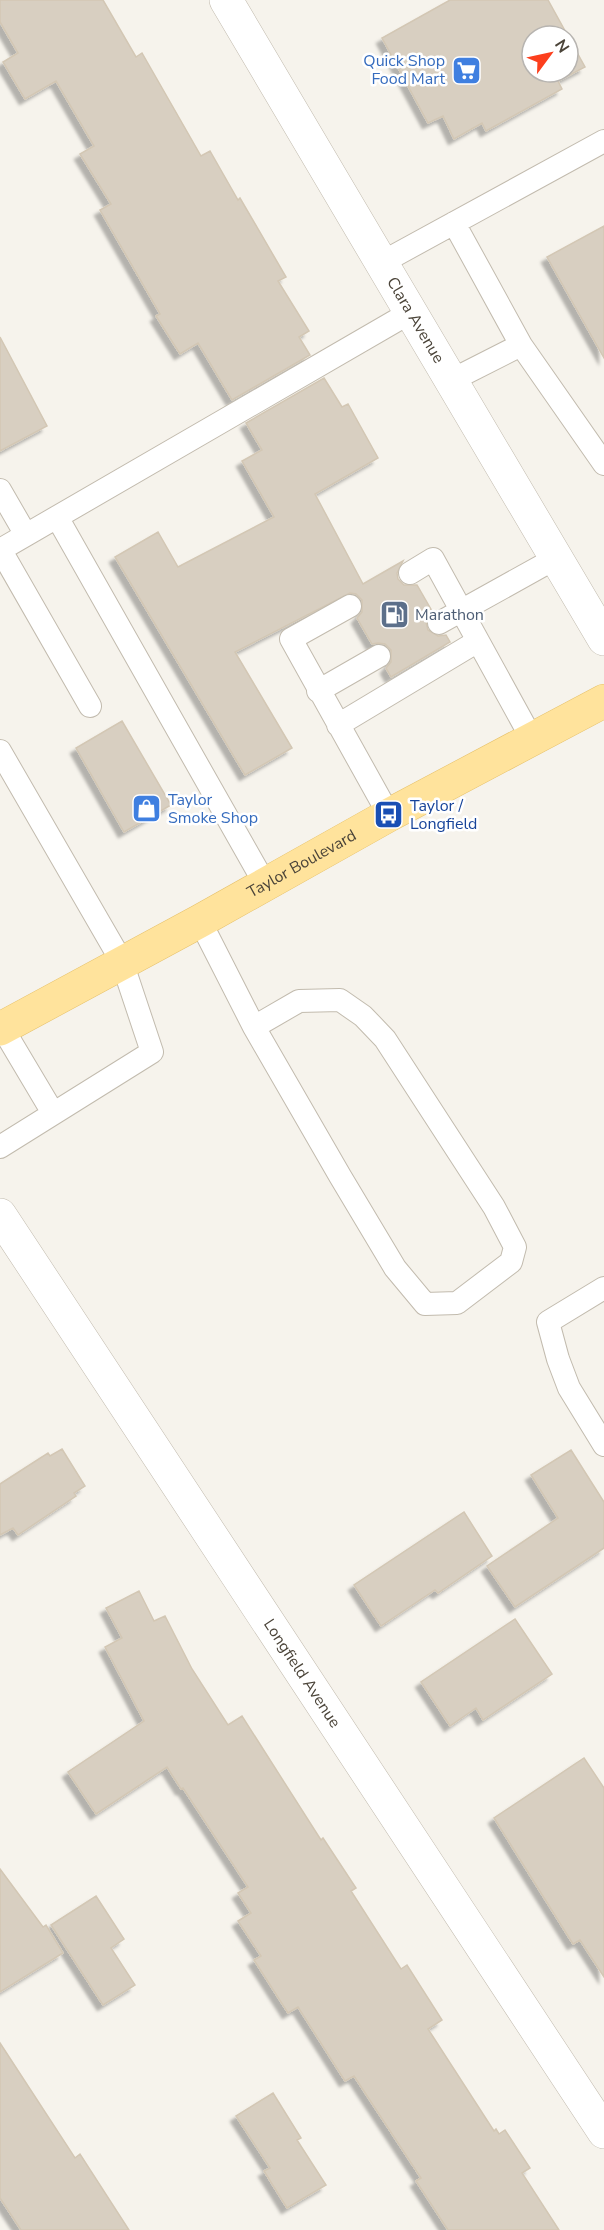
<svg xmlns="http://www.w3.org/2000/svg" width="604" height="2230" font-family="'Nunito Sans',sans-serif">
<style>
.building{fill:#d8cfc1;stroke:#d3c7b4;stroke-width:1.5;fill-rule:evenodd;filter:url(#shadow)}
.lines{fill:none;stroke-linecap:round;stroke-linejoin:round}
.lane-casing{stroke:#c2bbae;stroke-width:24}
.street-casing{stroke:#c2bbae;stroke-width:34}
.primary-casing{stroke:#e6c16a;stroke-width:34}
.lane{stroke:#fff;stroke-width:22}
.street{stroke:#fff;stroke-width:33}
.primary{stroke:#ffe39c;stroke-width:33}
.labels{text-anchor:middle;dominant-baseline:central;stroke-width:5;stroke-linejoin:round;paint-order:stroke}
.shop-label{font-size:16px;fill:#366cbe;stroke:#fff;text-anchor:end}
.street-label{font-size:16px;fill:#4b4439;stroke:#fff}
.service-label{font-size:16px;fill:#4e5e75;stroke:#fff;text-anchor:start}
.transit-label{font-size:16px;fill:#164399;stroke:#fff;text-anchor:start}
</style>
<defs>
<filter id="shadow"><feDropShadow dx="-5.5" dy="5.5" stdDeviation="1.5" flood-color="#0004"/></filter>
</defs>
<rect width="100%" height="100%" fill="#f6f3ec"/>
<!-- building -->
<path class="building" d="M0,0H103L136,57L142,53L201,156L210,151L238,200L240,198L286,277L278,281L309,331L299,337L310,355L232,400L198,343L180,354L156,316L160,314L100,210L111,204L80,154L94,146L56,81L25,99L3,62L18,53L0,22Z
M450,0H548L585,67L558,81L562,89L486,131L482,123L454,139L443,116L428,123L382,38ZM532,36H568V72H532Z
M604,226V358L547,257Z
M0,337L47,426L0,451Z
M324,378L342,407L348,404L378,458L315,494L363,584L403,561L397,573L398,579L404,585H417L432,611L426,622L428,630L438,636L446,635L450,642L391,677L386,668L391,662V650L385,644L378,643L372,644L357,618L362,612V600L356,594L350,593L235,652L292,748L245,775L115,557L158,532L178,567L274,517L242,461L262,450L246,423Z
M122,721L171,805L124,832L76,748Z
M62,1449L85,1486L74,1493L76,1496L18,1535L13,1528L0,1535V1484L48,1453L50,1456Z
M571,1450L604,1502V1548L515,1607L487,1566L558,1518L531,1475Z
M464,1512L492,1556L438,1593L435,1590L381,1626L354,1585Z
M139,1591L154,1621L165,1616L192,1669L228,1725L242,1716L321,1840L323,1838L356,1888L351,1891L401,1969L407,1965L442,2020L428,2029L494,2131L496,2129L499,2134L505,2130L530,2168L522,2173L559,2230H448L416,2181L421,2178L354,2076L345,2081L298,2007L288,2013L254,1960L261,1956L238,1921L251,1913L238,1893L248,1887L183,1788L181,1789L167,1767L96,1814L68,1772L144,1721L105,1647L122,1638L106,1608Z
M515,1619L552,1674L483,1720L476,1708L450,1726L421,1682Z
M584,1758L604,1788V1977L580,1940L573,1944L494,1818Z
M0,1869L43,1927L46,1925L63,1953L0,1992Z
M96,1896L124,1939L111,1948L135,1985L103,2005L51,1925Z
M0,2043L75,2158L80,2154L129,2230H21L0,2198Z
M273,2093L301,2138L297,2140L326,2185L287,2208L264,2171L270,2168L236,2116Z"/>
<g class="lines">
<defs>
<path id="lane" d="M454,223L521,345
M381,263L604,141
M450,381L521,345L604,464
M0,490L26,535
M57,517L265,884
M0,549L90,706
M0,550L411,312
M410,573L433,559L533,741
M350,606L291,639L389,815
M439,623L556,558
M318,691L379,656
M338,725L478,641
M0,751L122,962L152,1052L0,1147
M200,921L254,1027L340,1176L395,1268L425,1304L457,1303L511,1262L515,1247L494,1207L385,1039L363,1016L340,1000L299,1001L254,1027
M0,1024L53,1113
M604,1288L548,1322L558,1359L569,1388L604,1445"/>
<g id="street">
<path id="s1" d="M226,0L604,639"/>
<path id="s2" d="M0,1215L604,2132"/>
</g>
<g id="primary">
<path id="s3" d="M0,1029L200,921L389,815L604,701"/>
</g>
</defs>
<!-- lane casing -->
<use href="#lane" class="lane-casing"/>
<!-- street casing -->
<use href="#street" class="street-casing"/>
<!-- primary casing -->
<use href="#primary" class="primary-casing"/>
<!-- lane -->
<use href="#lane" class="lane"/>
<!-- street -->
<use href="#street" class="street"/>
<!-- primary -->
<use href="#primary" class="primary"/>
</g>
<!-- icons -->
<defs>
<symbol id="supermarket-square" viewBox="-11 -11 22 22"><rect x="-9" y="-9" width="18" height="18" rx="4" fill="#3f7fe0" stroke="#fff"/><path d="M-6-5.5h2.5l.6 2H6L4.5 2H-2.5L-4.4-4H-6ZM-1.5 3.2a1.3 1.3 0 1 0 .1 0ZM3 3.2a1.3 1.3 0 1 0 .1 0Z" fill="#fff"/></symbol>
<symbol id="fuel-square" viewBox="-11 -11 22 22"><rect x="-9" y="-9" width="18" height="18" rx="4" fill="#5c6f8a" stroke="#fff"/><path d="M-5.5-6h7V0h2V4h1.3V-2.5L3-4.5l.8-.8L6-3V5H2.5V1h-1V6h-7ZM-4.2-4.7v3.2H.2V-4.7Z" fill="#fff"/></symbol>
<symbol id="shop-square" viewBox="-11 -11 22 22"><rect x="-9" y="-9" width="18" height="18" rx="4" fill="#3f7fe0" stroke="#fff"/><path d="M-5-2.5h2.3a2.7 3.5 0 0 1 5.4 0H5L5.5 6h-11ZM-1.5-2.5h3a1.5 2.3 0 0 0-3 0Z" fill="#fff"/></symbol>
<symbol id="bus-square" viewBox="-11 -11 22 22"><rect x="-9" y="-9" width="18" height="18" rx="4" fill="#1a4fb4" stroke="#fff"/><path d="M-5-6H5V4H4V6H2V4H-2V6H-4V4H-5ZM-3.5-4V0h7V-4ZM-3.5 1.2v1.5H-2V1.2ZM2 1.2v1.5H3.5V1.2Z" fill="#fff"/></symbol>
</defs>
<g fill-rule="evenodd">
<use href="#supermarket-square" x="450" y="54" width="33" height="33"/>
<use href="#fuel-square" x="378" y="598" width="33" height="33"/>
<use href="#shop-square" x="130" y="792" width="33" height="33"/>
<use href="#bus-square" x="372" y="798" width="33" height="33"/>
</g>
<g class="labels">
<!-- shop labels -->
<g class="shop-label">
<text x="445" y="61">Quick Shop<tspan x="445" dy="18">Food Mart</tspan></text>
<text x="168" y="800" text-anchor="start">Taylor<tspan x="168" dy="18">Smoke Shop</tspan></text>
</g>
<!-- street labels -->
<g class="street-label">
<text stroke="none"><textPath href="#s1" startOffset="372">Clara Avenue</textPath></text>
<text stroke="none"><textPath href="#s3" startOffset="344">Taylor Boulevard</textPath></text>
<text stroke="none"><textPath href="#s2" startOffset="549">Longfield Avenue</textPath></text>
</g>
<!-- service labels -->
<g class="service-label">
<text x="415" y="615">Marathon</text>
</g>
<!-- transit labels -->
<g class="transit-label">
<text x="410" y="806">Taylor /<tspan x="410" dy="18">Longfield</tspan></text>
</g>
</g>
<!-- north arrow -->
<g transform="translate(550 54) rotate(57)"><circle r="28" fill="#ffffff" stroke="#b7b4b0" stroke-width="1.5"/>
<path d="M0-4.5L10 22L0 15L-10 22Z" fill="#fc3f1d"/>
<text y="-9" font-size="16" font-weight="bold" text-anchor="middle" fill="#4b4439">N</text>
</g>
</svg>
